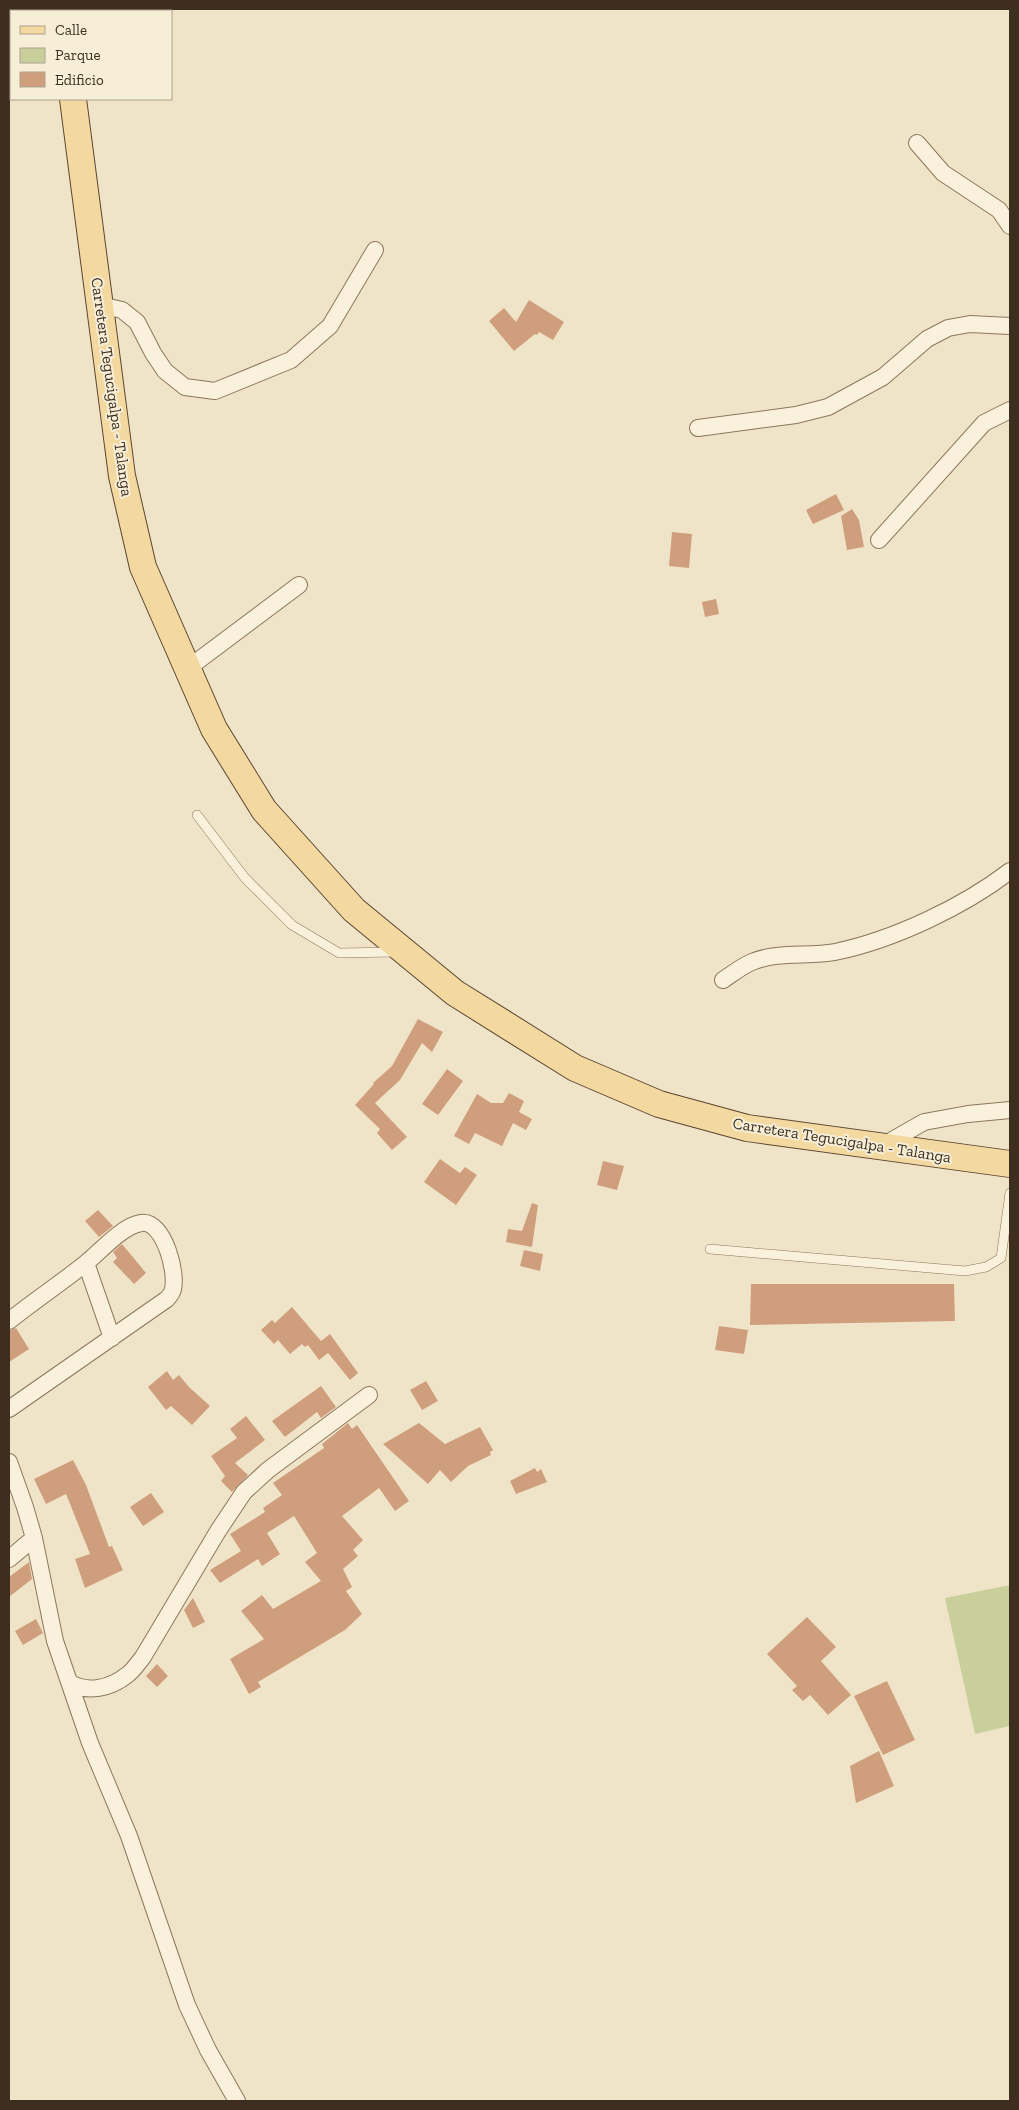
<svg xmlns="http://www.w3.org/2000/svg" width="1019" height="2110" font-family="'Zilla Slab',serif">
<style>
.green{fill:#c9cf9b}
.building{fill:#cf9f7d}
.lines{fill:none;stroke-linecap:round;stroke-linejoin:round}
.lane-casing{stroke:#8d765c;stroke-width:10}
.street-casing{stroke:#8d765c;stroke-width:18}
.primary-casing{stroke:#5b4430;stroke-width:28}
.lane{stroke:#faf1dc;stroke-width:9}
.street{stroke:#faf1dc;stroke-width:16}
.primary{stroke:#f3d9a0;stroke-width:26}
.labels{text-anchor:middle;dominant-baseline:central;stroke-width:4;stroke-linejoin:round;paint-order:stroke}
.street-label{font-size:16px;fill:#3d2e20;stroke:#f7eed8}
</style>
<rect width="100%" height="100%" fill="#f0e4c8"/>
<!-- green -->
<path class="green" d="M1010,1585V1726L975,1734L945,1598Z"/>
<!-- building -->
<path class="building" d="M529,300L564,322L553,340L539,332L537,335L535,334L514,351L489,321L504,308L516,322Z
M836,494L844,510L813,524L806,510Z
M852,509L859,520L864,547L847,550L841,516Z
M672,532L692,534L689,568L669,566Z
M716,599L719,614L705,617L702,602Z
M418,1019L443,1032L432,1052L422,1043L400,1080L375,1103L407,1137L392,1150L377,1133L380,1129L355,1105L374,1084L373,1083L392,1066Z
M447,1069L463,1081L438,1115L422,1104Z
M509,1093L524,1101L519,1112L532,1119L526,1130L513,1123L502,1146L475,1133L469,1144L454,1136L477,1094L491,1103H503Z
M440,1159L460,1173L465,1167L477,1175L456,1205L424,1182Z
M603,1161L624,1166L617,1190L597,1185Z
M532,1203L538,1205L532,1247L506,1242L508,1229L522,1231Z
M98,1210L113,1226L99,1237L85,1221Z
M122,1244L146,1273L134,1284L113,1262L117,1258L113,1252Z
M524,1250L543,1254L540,1271L520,1266Z
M751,1284H954L955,1321L750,1325Z
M292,1307L321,1341L330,1334L358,1373L350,1380L328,1353L319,1360L308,1345L305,1347L302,1344L290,1354L278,1340L274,1344L261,1330L272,1320L275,1323Z
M719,1326L748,1330L744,1354L715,1350Z
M16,1328L29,1349L9,1362V1331Z
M167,1371L173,1380L179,1375L189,1387L210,1406L192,1425L171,1406L166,1410L148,1387Z
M426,1381L438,1401L422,1410L410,1390Z
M321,1386L336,1407L321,1418L317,1412L285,1437L272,1421Z
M246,1416L265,1440L235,1463L248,1475L232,1492L221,1481L225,1476L211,1456L237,1438L230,1429Z
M348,1423L352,1429L357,1425L409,1501L395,1511L379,1488L342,1516L363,1540L353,1550L358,1556L343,1569L352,1587L346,1591L362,1614L345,1630L258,1682L261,1687L249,1694L230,1659L264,1639L241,1611L262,1595L273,1609L321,1581L305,1562L317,1553L294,1516L267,1533L280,1554L262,1566L258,1559L220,1583L210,1570L241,1551L230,1534L265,1512L263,1508L282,1495L273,1483L324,1448L322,1444Z
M419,1423L445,1444L480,1427L493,1450L490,1452L491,1455L468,1466L451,1482L440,1470L428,1484L383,1444Z
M73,1460L86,1485L109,1547L112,1546L123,1570L85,1588L75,1559L90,1554L66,1494L46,1504L34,1479Z
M535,1468L537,1472L541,1469L547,1482L516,1494L510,1481Z
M151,1493L164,1512L143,1526L130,1507Z
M29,1562L32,1579L9,1597V1577Z
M193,1598L205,1622L193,1628L184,1610Z
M807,1617L836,1647L821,1661L851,1695L828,1715L810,1695L803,1701L792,1690L797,1686L767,1654Z
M36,1619L43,1633L23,1645L15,1631Z
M157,1664L168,1676L157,1687L146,1676Z
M887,1681L915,1740L883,1755L854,1696Z
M879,1751L894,1786L856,1803L850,1766Z"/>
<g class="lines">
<defs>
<path id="lane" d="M197,815L245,878L292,925L339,953L395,952
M710,1249L965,1271L986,1267L1001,1258L1010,1193"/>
<path id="street" d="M917,143L943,173L999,210L1010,226
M100,305L122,310L137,322L153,353L165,371L185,387L215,391L291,360L330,326L375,250
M698,428L796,415L828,407L883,377L927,339L948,328L970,324L1010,326
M879,540L984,423L1010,410
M187,669L299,585
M723,980C732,974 742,966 752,962C778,951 808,957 835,952C893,940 963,907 1010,871
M882,1146L924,1122L968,1114L1010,1110
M86,1263L112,1338
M9,1321C34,1301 61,1283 86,1263C101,1251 122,1226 141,1223C164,1219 179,1276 172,1292C171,1295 169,1296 167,1299L9,1409
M9,1462L25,1507L34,1538L55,1641L90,1743L129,1836L187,2005L208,2050L237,2101
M9,1559L34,1538
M69,1682C87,1694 111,1688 127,1675C133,1671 138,1663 143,1657L218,1531L244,1492L268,1470L369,1395"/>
<path id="primary" d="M62,9V11
M73,99L122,476L143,567L214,729L264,810L354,910L455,993L575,1068L659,1104L747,1128L1010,1164"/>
</defs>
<!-- lane casing -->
<use href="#lane" class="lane-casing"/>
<!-- street casing -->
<use href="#street" class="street-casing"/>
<!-- primary casing -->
<use href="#primary" class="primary-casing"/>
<!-- lane -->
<use href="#lane" class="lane"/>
<!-- street -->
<use href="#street" class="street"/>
<!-- primary -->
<use href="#primary" class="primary"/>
</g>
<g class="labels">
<!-- street labels -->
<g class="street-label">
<text transform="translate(112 387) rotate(82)">Carretera Tegucigalpa - Talanga</text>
<text transform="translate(842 1140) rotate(9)">Carretera Tegucigalpa - Talanga</text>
</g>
</g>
<!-- border -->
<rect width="1019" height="2110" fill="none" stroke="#3d2e20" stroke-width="20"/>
<!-- legend -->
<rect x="10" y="10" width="162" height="90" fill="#f7eed8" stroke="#ada18e"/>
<rect x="20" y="26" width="25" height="8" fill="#f3d9a0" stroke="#ada18e"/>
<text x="55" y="35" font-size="15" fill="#3d2e20">Calle</text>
<rect x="20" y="48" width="25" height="15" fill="#c9cf9b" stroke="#ada18e"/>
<text x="55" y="60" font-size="15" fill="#3d2e20">Parque</text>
<rect x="20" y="72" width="25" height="15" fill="#cf9f7d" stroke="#ada18e"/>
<text x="55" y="85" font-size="15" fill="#3d2e20">Edificio</text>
</svg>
